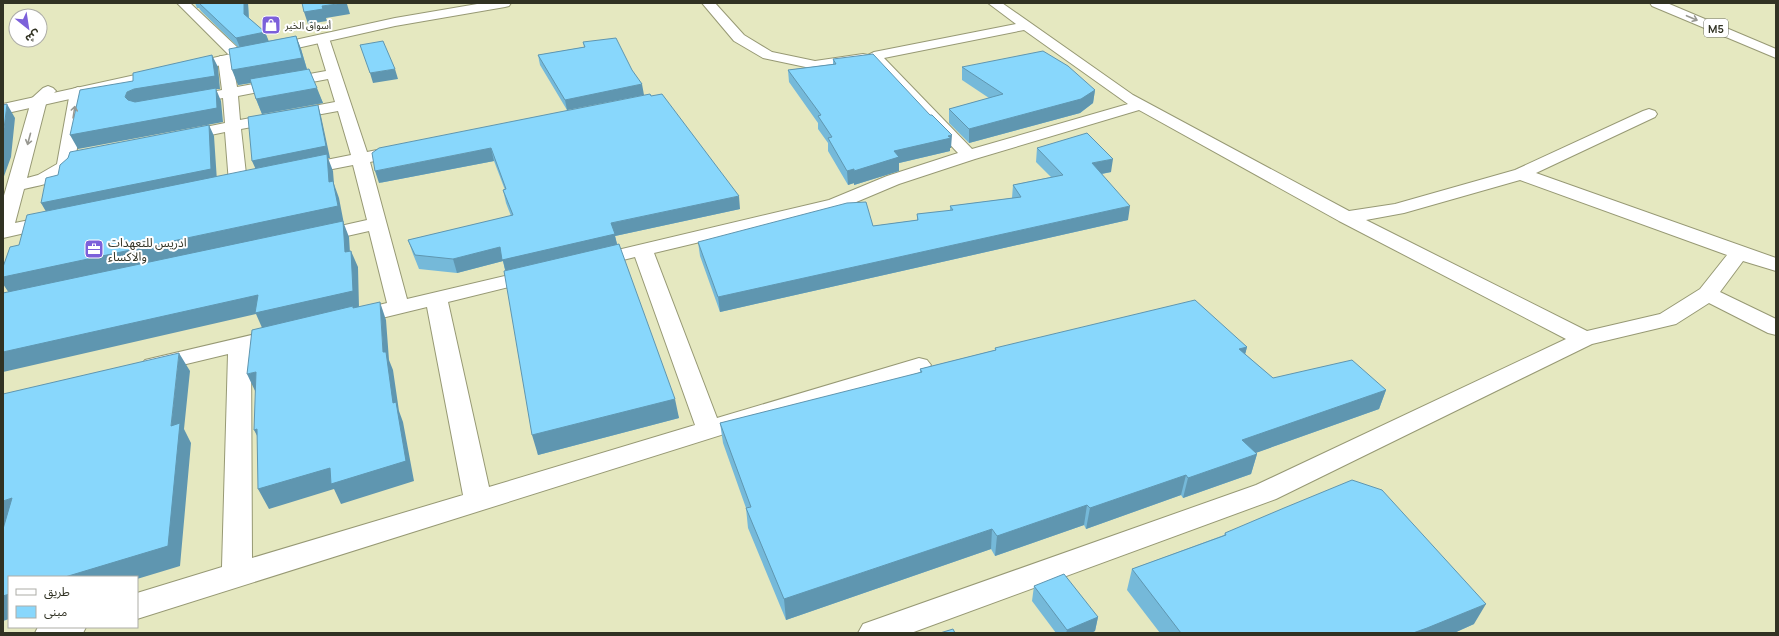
<svg xmlns="http://www.w3.org/2000/svg" width="1779" height="636" font-family="Manrope,'Noto Sans Arabic',sans-serif">
<style>
.lines{fill:none;stroke-linecap:round;stroke-linejoin:round}
.street-casing{stroke:#979974;stroke-width:2}
.secondary-casing{stroke:#979974;stroke-width:2}
.primary-casing{stroke:#979974;stroke-width:2}
.highway-casing{stroke:#979974;stroke-width:2}
.street{fill:#fff;fill-rule:evenodd}
.secondary{fill:#fff;fill-rule:evenodd}
.primary{fill:#fff;fill-rule:evenodd}
.highway{fill:#fff;fill-rule:evenodd}
.wall{fill:#75b9d9}
.shaded-wall{fill:#5f96b0}
.building{fill:#88d7fc;stroke:#5f96b0}
.oneway{stroke:#989891}
.labels{text-anchor:middle;dominant-baseline:central;stroke-width:4;stroke-linejoin:round;paint-order:stroke}
.far-poi-label{font-size:10px;fill:#313223;stroke:#fff;text-anchor:start}
.shield{fill:#fff;stroke:#6f7065;stroke-width:1}
.shield-label{font-size:11px;font-weight:bold;fill:#313223}
.poi-label{font-size:12px;fill:#313223;stroke:#fff;text-anchor:start}
</style>
<rect width="100%" height="100%" fill="#e5e8c0"/>
<g class="lines">
<defs>
<path id="street" d="M702,3H715L744,35L772,52L815,61L863,54L868,55L874,52L1016,24L988,3H1002L1133,95L1349,211L1395,204L1515,170L1643,111L1649,109L1655,111L1657,114L1655,117L1536,173L1776,258V271L1743,261L1720,292L1776,319V335L1768,333L1709,303L1676,324L1592,344L1276,499L911,633H858L863,624L1256,485L1566,339L1339,221L1139,110L975,159L899,184L842,208L654,253L717,418L919,358L927,360L931,365L927,370L137,619V593L222,567L228,354L153,372L145,370L141,365L145,360L281,328L289,330L292,335L289,340L251,349L252,558L463,495L427,307L353,325L345,323L342,318L345,313L387,303L369,231L316,243L309,241L306,237L309,233L367,220L353,165L302,175L296,174L293,170L296,166L351,155L338,111L241,129L247,183L244,187L238,188L232,187L229,183L225,132L182,141L176,139L174,136L176,133L225,123L223,98L189,105L184,103L181,100L184,97L222,90L218,59L220,56H230L232,59L237,87L326,71L316,38L318,35H328L367,152L402,145L408,146L410,150L408,154L370,162L407,299L534,269L541,271L544,275L541,279L448,302L489,487L695,425L635,257L595,267L588,265L585,261L588,257L829,200L887,176L958,153L869,59L863,62L815,69L763,58L734,41ZM1024,30L1128,104L972,149L884,58ZM328,79L335,102L240,120L238,96ZM1520,180L1727,255L1700,289L1660,314L1587,331L1366,220L1404,213Z
M48,86L53,88L56,91L47,100L27,178L38,175L57,164L70,92L73,89L78,87L83,89L86,92L74,167C64,182 40,185 24,189L15,223L53,215L60,217L63,221L60,225L3,238V199L32,98L43,88Z
M38,627H86L83,633H35Z"/>
<path id="secondary" d="M177,3H190L238,48L240,51L238,54H228Z"/>
<path id="primary" d="M483,3H511L509,6L505,7L395,26L3,114V104L395,18Z"/>
<path id="highway" d="M1650,3H1667L1776,49V58L1652,6Z"/>
</defs>
<!-- street casing -->
<use href="#street" class="street-casing"/>
<!-- secondary casing -->
<use href="#secondary" class="secondary-casing"/>
<!-- primary casing -->
<use href="#primary" class="primary-casing"/>
<!-- highway casing -->
<use href="#highway" class="highway-casing"/>
<!-- street -->
<use href="#street" class="street"/>
<!-- secondary -->
<use href="#secondary" class="secondary"/>
<!-- primary -->
<use href="#primary" class="primary"/>
<!-- highway -->
<use href="#highway" class="highway"/>
</g>
<!-- wall -->
<path class="wall" d="M195,3H248L249,18L265,32L268,41L296,36L301,49L307,69L323,103L262,114L256,99L251,83L238,85V47L201,11L199,8H197Z
M583,42L644,95L567,110L540,65L538,55L584,47Z
M833,59L951,148H950V151L899,163V171L854,185V183L848,185L828,151V143L818,129V123L789,82L788,70L833,64Z
M962,67L1095,90L1093,103L1080,113L969,143L949,123V109L989,98L962,80Z
M650,94L740,209L615,236L617,244L679,418L538,455L505,270L503,261L457,273L419,269L413,254L408,240L511,216L506,203L503,190H505L494,161L379,183Z
M1037,148L1111,172L1102,174L1128,220L720,312L700,256L698,242L873,226L917,220V214L950,211V206L1012,198L1013,185L1051,177L1036,162Z
M1247,347L1245,354L1273,378L1386,390L1379,409L1255,453L1257,454L1251,474L1183,498L1181,495L1086,529L1084,525L995,556L991,549L786,620L748,528L746,508L723,443L720,423L920,373V369L995,350V348Z
M1225,533L1474,624L1454,633H1160L1127,590L1132,569L1224,535Z
M1034,586L1098,617L1095,631L1091,633H1056L1032,601Z"/>
<!-- shaded-wall -->
<path class="shaded-wall" d="M244,3H248L249,25L244,14Z
M345,3H353L347,4L350,14L326,18L327,21L308,24L304,12L322,6Z
M265,32L270,44L241,50L236,38Z
M296,36L301,49L308,73L238,85L232,70Z
M212,55L218,67L220,89H216L221,101L223,122L78,149L70,135L132,110L125,97L127,92Z
M395,69L398,79L373,83L370,73Z
M642,84L644,95L567,110L565,100Z
M317,88L323,103L262,114L256,99Z
M1095,90L1093,103L1080,113L969,143V129Z
M7,104L15,118L11,157L3,179V137Z
M318,105L321,116L330,158H328L333,171L334,184L339,198L344,224L349,237L351,269L345,252L11,296L3,284V277L257,172L252,161Z
M209,125L214,136L217,181L48,215L41,203Z
M952,135L951,148H950V151L899,163V171L854,185V171L894,151Z
M491,148L494,161L379,183L375,171Z
M1113,159L1111,172L1090,176L1092,163Z
M854,169V183L848,185L847,171Z
M739,196L740,209L615,236L618,248L506,273L503,261L457,273L453,259L500,247Z
M1130,206L1128,220L720,312L718,297Z
M351,251L358,267L359,308L263,330L256,314L3,372V352Z
M380,302L386,320L389,360L393,370L399,411L403,422L414,481L341,504L334,489L269,509L258,489L383,352Z
M1247,347L1242,366L1239,349Z
M179,353L190,371L184,429L191,443L180,566L137,579V577H65L171,426Z
M256,372V393L247,374Z
M1386,390L1379,409L1236,460L1242,440Z
M675,399L679,418L538,455L532,435Z
M257,429L264,449L254,430Z
M1257,454L1251,474L1183,498L1188,478Z
M1186,475L1181,495L1086,529L1090,508Z
M12,498L26,518L3,525V501Z
M1087,505L1084,525L995,556L997,536Z
M992,529L991,549L786,620L784,599Z
M9,594V619L3,621V596Z
M1486,604L1474,624L1454,633H1413Z
M1098,617L1095,631L1091,633H1066L1067,630Z"/>
<!-- building -->
<path class="building" d="M199,3H244V14L265,32L236,38Z
M302,3H345L322,6L323,9L304,12Z
M296,36L302,58L232,70L229,49Z
M616,38L632,70L642,84L565,100L538,55L585,47L583,42Z
M383,41L395,69L370,73L360,45Z
M1043,51L1068,66L1095,90L1081,99L969,129L949,109L1003,94L962,67Z
M873,54L930,115H932L952,135L948,136L951,138L894,151L899,157L854,171V169L847,171L828,138L832,137L818,116L821,115L788,70L836,64L833,59Z
M212,55L215,76L134,89L127,92L125,97L128,100L135,102L216,88L217,108L70,135L80,90L133,81V73Z
M309,69L317,88L256,99L250,79Z
M650,94L651,96L662,94L739,196L611,223L615,234L502,260L500,247L453,259L415,255L408,240L513,215L503,190L506,189L491,148L375,171L372,153L379,148Z
M7,104L3,137V105Z
M318,105L326,146L252,161L248,117Z
M209,125L211,169L41,203L46,178L58,175L60,165L68,158L70,152Z
M1087,133L1113,159L1092,163L1130,206L718,297L698,242L847,203L866,202L873,226L918,220L917,214L953,210L950,206L1021,197L1013,185L1063,175L1037,148Z
M327,154L329,182L333,181L338,206L3,277V267L10,247L19,245L27,215Z
M343,221L345,252L351,251L353,291L255,313L258,295L3,352V293Z
M619,244L675,399L532,435L504,271Z
M1195,300L1247,347L1239,349L1273,378L1352,360L1386,390L1242,440L1257,454L1188,478L1186,475L1090,508L1087,505L997,536L992,529L784,599L746,508L751,507L720,423L922,372L920,369L996,350L995,348Z
M380,302L383,352H386L393,403L396,402L406,461L331,484L330,468L258,489L257,429L254,430L256,372L247,374L252,330L353,306V308Z
M179,353L171,426L180,423L168,546L65,577H9V594L3,596V529L12,498L3,501V394Z
M1352,480L1382,490L1486,604L1427,628L1413,633H1181L1132,569L1226,535L1225,533L1284,508Z
M1064,574L1098,617L1067,630L1034,586Z
M953,629L955,633H940Z"/>
<!-- one-way arrows -->
<defs><path id="oneway-shaft" d="M-6 0H5M1.5-3L5.5 0L1.5 3" fill="none" stroke-width="1.6" stroke-linecap="round" stroke-linejoin="round"/></defs>
<g class="oneway">
<use href="#oneway-shaft" transform="translate(1692 18) rotate(23)"/>
<use href="#oneway-shaft" transform="translate(74 112) rotate(-81)"/>
<use href="#oneway-shaft" transform="translate(29 139) rotate(105)"/>
</g>
<!-- icons -->
<defs>
<symbol id="shop-square" viewBox="-11 -11 22 22"><rect x="-9" y="-9" width="18" height="18" rx="4" fill="#7c60da" stroke="#fff"/><path d="M-5-2.5h2.3a2.7 3.5 0 0 1 5.4 0H5L5.5 6h-11ZM-1.5-2.5h3a1.5 2.3 0 0 0-3 0Z" fill="#fff"/></symbol>
<symbol id="office-square" viewBox="-11 -11 22 22"><rect x="-9" y="-9" width="18" height="18" rx="4" fill="#7c60da" stroke="#fff"/><path d="M-6-3h4V-5.5h4V-3h4V5H-6ZM-1-4.5V-3h2v-1.5ZM-6 0V1H6V0Z" fill="#fff"/></symbol>
</defs>
<g fill-rule="evenodd">
<use href="#shop-square" x="260" y="14" width="22" height="22"/>
<use href="#office-square" x="83" y="238" width="22" height="22"/>
</g>
<g class="labels">
<!-- far-poi labels -->
<g class="far-poi-label">
<text x="285" y="25">أسواق الخير</text>
</g>
<!-- shield labels -->
<rect class="shield" x="1704" y="19" width="24" height="18" rx="3"/>
<g class="shield-label">
<text x="1716" y="28">M5</text>
</g>
<!-- poi labels -->
<g class="poi-label">
<text x="108" y="242">ادريس للتعهدات<tspan x="108" dy="14">والاكساء</tspan></text>
</g>
</g>
<!-- border -->
<rect width="1779" height="636" fill="none" stroke="#313223" stroke-width="8"/>
<!-- legend -->
<rect x="8" y="576" width="130" height="52" fill="#ffffff" stroke="#adada7"/>
<rect x="16" y="589" width="20" height="6" fill="#ffffff" stroke="#adada7"/>
<text x="44" y="596" font-size="12" fill="#313223">طريق</text>
<rect x="16" y="606" width="20" height="12" fill="#88d7fc" stroke="#adada7"/>
<text x="44" y="616" font-size="12" fill="#313223">مبنى</text>
<!-- north arrow -->
<g transform="translate(28 28) rotate(150)"><circle r="19" fill="#ffffff" stroke="#adada7"/>
<path d="M0-3L7 15L0 10L-7 15Z" fill="#7c60da"/>
<text y="-6" font-size="11" font-weight="bold" text-anchor="middle" fill="#313223">ش</text>
</g>
</svg>
